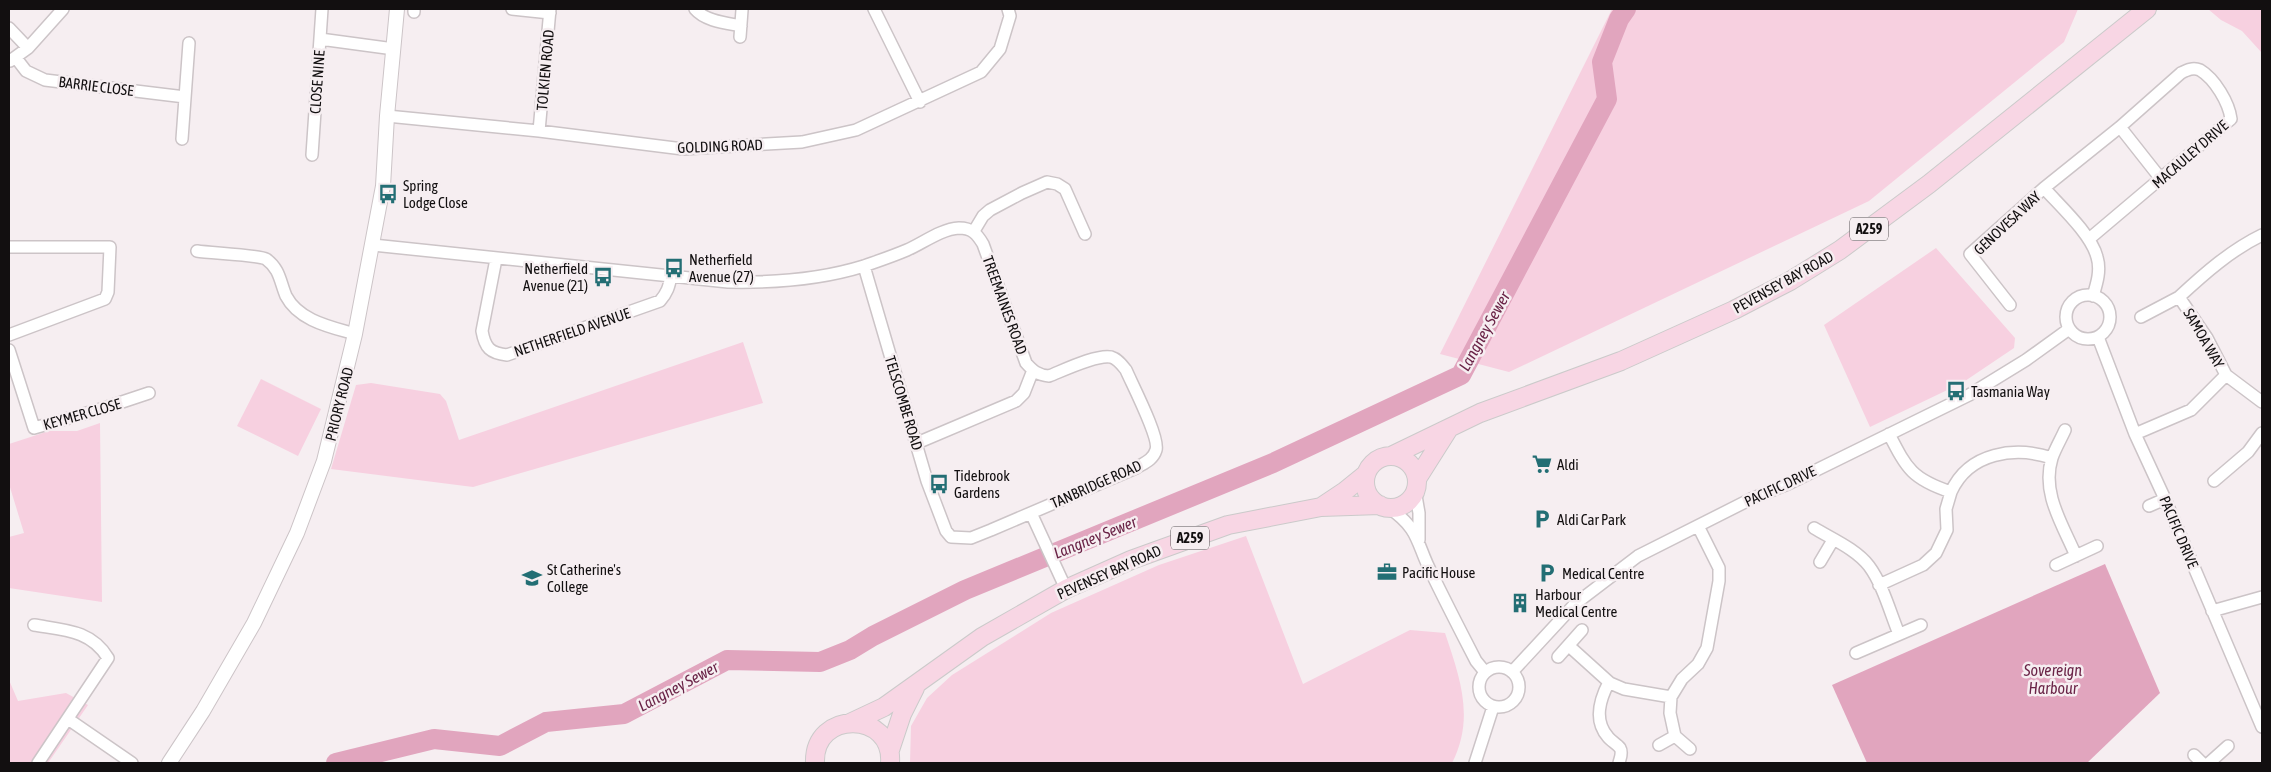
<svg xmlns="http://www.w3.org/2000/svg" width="2271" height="772" font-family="'Asap Condensed',sans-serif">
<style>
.green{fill:#f7d0e0}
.water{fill:#e1a5be}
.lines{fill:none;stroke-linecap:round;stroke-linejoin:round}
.river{stroke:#e1a5be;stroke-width:20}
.minor-casing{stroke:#ccc4c7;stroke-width:14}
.tertiary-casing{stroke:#ccc4c7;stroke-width:16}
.primary-casing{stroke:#cbcaca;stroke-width:20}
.minor{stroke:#fff;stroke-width:11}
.tertiary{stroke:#fff;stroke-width:14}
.primary{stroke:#f8d6e4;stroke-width:18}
.labels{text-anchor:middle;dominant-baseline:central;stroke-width:5;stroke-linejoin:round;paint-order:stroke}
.shield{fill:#f6eef1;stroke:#565254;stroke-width:1}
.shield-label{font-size:14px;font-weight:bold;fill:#120f10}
.street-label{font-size:15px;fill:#120f10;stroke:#f6eef1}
.poi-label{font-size:15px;fill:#120f10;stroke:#f6eef1;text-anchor:start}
.water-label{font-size:16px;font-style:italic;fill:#6a2447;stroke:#f6eef1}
</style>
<rect width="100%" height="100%" fill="#f6eef1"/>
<!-- green -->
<path class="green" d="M1612,9H2078L2064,42L1869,201L1509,372L1440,354Z
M2208,9H2262V53L2242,31L2221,20Z
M1936,248L2015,338L2014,348L1962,383L1870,427L1824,325Z
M743,342L763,403L473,487L331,469L356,385L371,383L440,394L446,401L459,440Z
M261,379L321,409L298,456L237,426Z
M100,423L102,602L9,588V537L24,533L9,484V444L49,431H77Z
M1246,536L1303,684L1410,630L1445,633C1460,678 1475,718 1452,763H910L911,726L927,698L952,675L1051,613L1159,565Z
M9,680L18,701L66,693L88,705L48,763H9Z"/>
<!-- water -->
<path class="water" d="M2105,564L2160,693L2087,763H1867L1832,685Z"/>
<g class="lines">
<!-- river -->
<path class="river" d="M336,763L434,739L500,746L546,722L624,714L727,660L820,662L850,650L873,636L965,590L1273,463L1461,375L1607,99L1602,62L1619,19L1626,9"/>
<defs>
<path id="minor" d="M512,9L550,13
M695,9C705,21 726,23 741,26
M874,9L920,102
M414,12V9
M9,28L28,48
M740,37L742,10
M320,39L394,49
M16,58L26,71L45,80L185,97
M10,61L28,48L63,9
M387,116L539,131L683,149L802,142L856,130L981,72L1000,49L1010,16L1008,9
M539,131L550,9
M182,139L189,43
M312,155L322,9
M2044,188C2060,206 2091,234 2097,257C2101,270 2097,283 2093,296
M974,231L983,216L990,210L1022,193L1047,182L1057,184L1065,189L1085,234
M2089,239L2231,119C2229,103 2215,79 2200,70C2193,67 2187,70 2181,73L2120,127L2161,179
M373,245L728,282C774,283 819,280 864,266C878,261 893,256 907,250C923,243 941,229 959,228C972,228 977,234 983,244L1026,363C1033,371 1038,375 1049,376C1064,370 1097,354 1111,357C1118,359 1122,365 1126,370C1132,384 1160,438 1156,450C1153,460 1144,463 1136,468L991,530L971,538L951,537L946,531L927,481L864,266
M9,247H110L108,292L105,299L9,335
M197,251C209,253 259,255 266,259C280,269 280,282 286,296C299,321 331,327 355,334
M496,259L482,331C485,348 490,353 507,355L660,301C667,293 669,287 671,276
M2066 317a22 22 0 1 1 44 0a22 22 0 1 1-44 0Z
M2010,305L1970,254L2044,188L2120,127
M2141,317L2179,297
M2098,337L2135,434L2165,499L2262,727
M9,350L34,428L101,409L149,393
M2226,375L2262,402
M2065,430C2061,439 2055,449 2052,458C2041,493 2063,525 2076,556
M2135,434L2191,410L2226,375L2207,338L2179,297C2205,273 2231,250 2262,235
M917,443L1016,401L1024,393L1033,370
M2214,481L2248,452L2262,433
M1415,490L1419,513V540
M1951,492C1969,452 2015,446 2052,458
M2149,506L2165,499
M1389,508C1421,530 1416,544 1432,574C1446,603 1461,632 1476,661L1485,672
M1031,513L1066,589
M1814,528C1832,539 1856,549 1869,566C1883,585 1890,612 1899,634
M1820,562L1833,540
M2056,565L2097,546
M1879,585L1923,565L1936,553L1947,530L1946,509L1951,492C1912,479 1907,469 1889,434
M2212,611L2262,597
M34,625C64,630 91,630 108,658L38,763
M1569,646L1610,683L1624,689L1671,697
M1856,653L1921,625
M1558,657L1582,630
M1479 687a20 20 0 1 1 40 0a20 20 0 1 1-40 0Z
M1512,672L1575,604L1638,556L1751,499L1788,484L1969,395L2026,360L2069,329
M1609,682C1600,699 1593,720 1608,737C1611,741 1617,744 1620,748C1623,753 1620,758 1619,763
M68,719L132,763
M1659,745L1675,736
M1690,749L1675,736L1670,713L1671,697L1682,679L1698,664L1707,648L1719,581V568L1698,526
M2194,755L2202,763
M1475,763L1493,707
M2209,763L2228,746"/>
<path id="tertiary" d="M169,763L203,711L254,623L297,533L324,461L355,334L383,186L387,116L397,9"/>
<path id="primary" d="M1393,455L1480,413L1621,361L1734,310L1790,281L1840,250L1929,184L2147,9
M1365 482a26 26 0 1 1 52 0a26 26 0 1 1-52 0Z
M1417,479L1448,430
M1321,507L1345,491L1366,474
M850,723L884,707L982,637L1066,589L1131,560L1228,525L1321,507L1380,505
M890,750L902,714L915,688
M815,763C813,709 894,711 890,763"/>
</defs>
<!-- minor casing -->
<use href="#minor" class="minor-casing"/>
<!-- tertiary casing -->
<use href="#tertiary" class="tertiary-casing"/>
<!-- primary casing -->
<use href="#primary" class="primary-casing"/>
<!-- minor -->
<use href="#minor" class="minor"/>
<!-- tertiary -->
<use href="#tertiary" class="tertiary"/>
<!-- primary -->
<use href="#primary" class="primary"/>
</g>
<!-- icons -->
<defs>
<symbol id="bus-bare" viewBox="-9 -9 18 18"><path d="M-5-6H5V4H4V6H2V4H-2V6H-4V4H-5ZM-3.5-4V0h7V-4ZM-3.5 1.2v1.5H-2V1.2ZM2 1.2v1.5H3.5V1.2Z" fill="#236e74" stroke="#f6eef1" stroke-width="2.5" paint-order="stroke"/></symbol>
<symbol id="supermarket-bare" viewBox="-9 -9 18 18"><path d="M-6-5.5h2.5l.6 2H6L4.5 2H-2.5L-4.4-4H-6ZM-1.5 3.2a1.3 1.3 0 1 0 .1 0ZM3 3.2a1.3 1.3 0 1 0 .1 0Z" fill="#236e74" stroke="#f6eef1" stroke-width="2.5" paint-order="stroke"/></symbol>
<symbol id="parking-bare" viewBox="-9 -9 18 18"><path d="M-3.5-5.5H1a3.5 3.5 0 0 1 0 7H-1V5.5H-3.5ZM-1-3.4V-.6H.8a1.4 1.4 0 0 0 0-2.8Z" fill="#236e74" stroke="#f6eef1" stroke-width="2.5" paint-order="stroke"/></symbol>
<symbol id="office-bare" viewBox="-9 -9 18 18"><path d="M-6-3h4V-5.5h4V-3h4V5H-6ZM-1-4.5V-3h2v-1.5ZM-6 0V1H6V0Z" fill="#236e74" stroke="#f6eef1" stroke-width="2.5" paint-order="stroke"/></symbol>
<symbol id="school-bare" viewBox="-9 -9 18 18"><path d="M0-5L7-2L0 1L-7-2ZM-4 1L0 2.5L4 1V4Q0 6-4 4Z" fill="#236e74" stroke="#f6eef1" stroke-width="2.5" paint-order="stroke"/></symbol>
<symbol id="building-bare" viewBox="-9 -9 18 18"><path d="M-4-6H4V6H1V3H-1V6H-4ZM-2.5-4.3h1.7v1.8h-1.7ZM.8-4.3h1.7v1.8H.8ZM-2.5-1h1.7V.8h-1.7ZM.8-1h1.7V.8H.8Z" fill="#236e74" stroke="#f6eef1" stroke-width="2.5" paint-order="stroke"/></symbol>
</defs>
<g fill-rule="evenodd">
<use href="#bus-bare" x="374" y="180" width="28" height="28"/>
<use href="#bus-bare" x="660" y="254" width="28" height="28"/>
<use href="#bus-bare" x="589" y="263" width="28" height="28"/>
<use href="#bus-bare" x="1942" y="377" width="28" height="28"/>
<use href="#supermarket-bare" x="1528" y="450" width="28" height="28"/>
<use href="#bus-bare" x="925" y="470" width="28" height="28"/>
<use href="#parking-bare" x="1528" y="505" width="28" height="28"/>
<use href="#office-bare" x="1373" y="558" width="28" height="28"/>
<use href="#parking-bare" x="1533" y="559" width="28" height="28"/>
<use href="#school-bare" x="518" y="564" width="28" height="28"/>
<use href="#building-bare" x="1506" y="589" width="28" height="28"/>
</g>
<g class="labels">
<!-- shield labels -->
<g class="shield">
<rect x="1850" y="217.5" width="38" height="23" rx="4"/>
<rect x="1171" y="526.5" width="38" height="23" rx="4"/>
</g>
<g class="shield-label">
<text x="1869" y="229">A259</text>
<text x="1190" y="538">A259</text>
</g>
<!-- street labels -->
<g class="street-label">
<text transform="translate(545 70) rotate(-85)">TOLKIEN ROAD</text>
<text transform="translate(317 82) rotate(-86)">CLOSE NINE</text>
<text transform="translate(96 86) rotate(7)">BARRIE CLOSE</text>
<text transform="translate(720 146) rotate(-2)">GOLDING ROAD</text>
<text transform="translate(2190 154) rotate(-41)">MACAULEY DRIVE</text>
<text transform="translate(2007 223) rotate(-43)">GENOVESA WAY</text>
<text transform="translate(1783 282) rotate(-29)">PEVENSEY BAY ROAD</text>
<text transform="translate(1005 305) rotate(70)">TREEMAINES ROAD</text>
<text transform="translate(572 332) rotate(-19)">NETHERFIELD AVENUE</text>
<text transform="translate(2204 338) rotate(60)">SAMOA WAY</text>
<text transform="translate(904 403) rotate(73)">TELSCOMBE ROAD</text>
<text transform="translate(339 404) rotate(-76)">PRIORY ROAD</text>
<text transform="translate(82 414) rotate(-16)">KEYMER CLOSE</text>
<text transform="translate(1096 484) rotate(-24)">TANBRIDGE ROAD</text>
<text transform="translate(1780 486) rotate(-25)">PACIFIC DRIVE</text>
<text transform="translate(2179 532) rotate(67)">PACIFIC DRIVE</text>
<text transform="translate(1109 572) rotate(-24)">PEVENSEY BAY ROAD</text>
</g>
<!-- poi labels -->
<g class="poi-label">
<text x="403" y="185">Spring<tspan x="403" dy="17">Lodge Close</tspan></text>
<text x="689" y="259">Netherfield<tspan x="689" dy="17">Avenue (27)</tspan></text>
<text x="588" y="268" text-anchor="end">Netherfield<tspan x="588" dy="17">Avenue (21)</tspan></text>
<text x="1971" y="391">Tasmania Way</text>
<text x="1557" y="464">Aldi</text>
<text x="954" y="475">Tidebrook<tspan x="954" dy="17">Gardens</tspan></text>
<text x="1557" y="519">Aldi Car Park</text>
<text x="547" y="569">St Catherine's<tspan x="547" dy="17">College</tspan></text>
<text x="1402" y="572">Pacific House</text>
<text x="1562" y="573">Medical Centre</text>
<text x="1535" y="594">Harbour<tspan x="1535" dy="17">Medical Centre</tspan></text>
</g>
<!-- water labels -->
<g class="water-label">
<text transform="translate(1484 331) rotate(-61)">Langney Sewer</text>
<text transform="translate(1095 537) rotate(-22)">Langney Sewer</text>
<text x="2053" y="670">Sovereign<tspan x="2053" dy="18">Harbour</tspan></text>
<text transform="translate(678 686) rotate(-28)">Langney Sewer</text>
</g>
</g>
<!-- border -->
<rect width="2271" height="772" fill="none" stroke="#120f10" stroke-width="20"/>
</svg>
